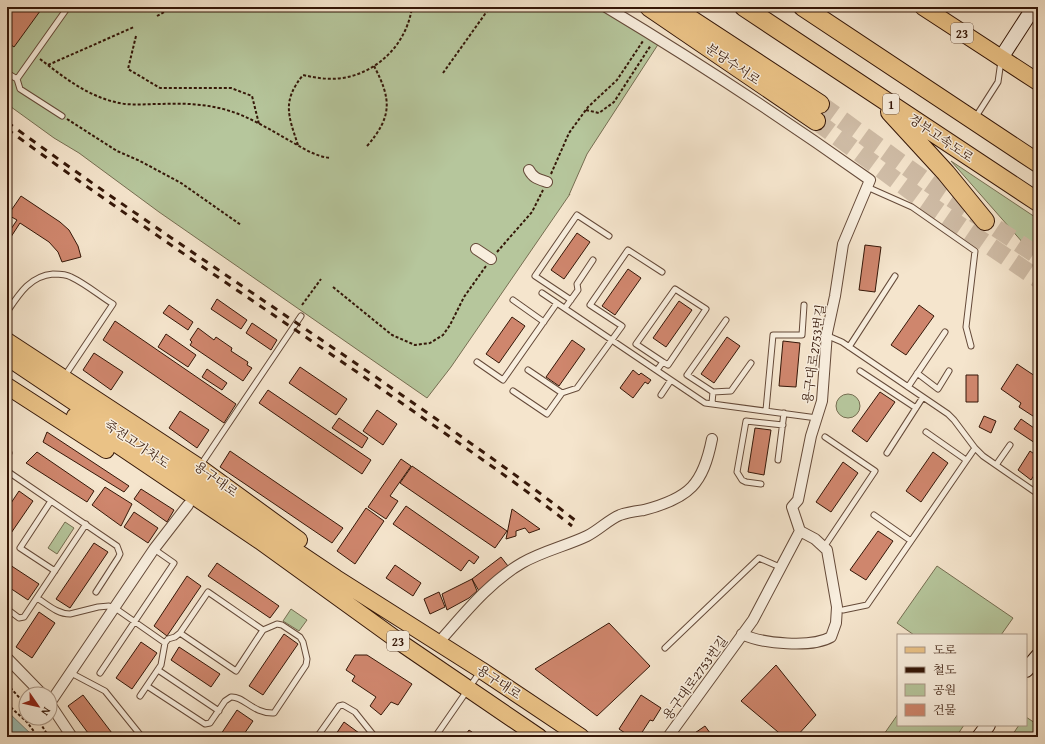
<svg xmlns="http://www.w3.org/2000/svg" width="1045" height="744" font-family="'Gentium Book Plus','Noto Serif KR',serif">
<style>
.green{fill:#b6c69c;stroke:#766e52}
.water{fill:#9cbfb6;stroke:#737c70}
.building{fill:#cf866d;stroke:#351708}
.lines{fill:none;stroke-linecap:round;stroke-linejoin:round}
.highway-tunnel{stroke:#cfbca6;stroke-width:18;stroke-dasharray:18 9;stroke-linecap:butt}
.lane-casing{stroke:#654a39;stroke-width:7}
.street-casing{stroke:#654a39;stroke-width:12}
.secondary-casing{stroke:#351708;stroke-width:16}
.primary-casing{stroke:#351708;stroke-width:18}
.highway-casing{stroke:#351708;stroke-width:20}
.path{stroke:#351708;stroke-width:2;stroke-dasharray:3 2;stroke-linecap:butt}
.lane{stroke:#f8eede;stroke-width:5}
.street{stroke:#f8eede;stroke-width:10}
.secondary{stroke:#f8eede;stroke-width:14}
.primary{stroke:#eac286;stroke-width:16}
.highway{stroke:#eac286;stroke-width:18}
.rail{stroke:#351708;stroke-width:3;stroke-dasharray:7 7;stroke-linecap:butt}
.labels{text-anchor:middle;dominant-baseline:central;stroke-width:3;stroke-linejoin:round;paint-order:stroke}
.shield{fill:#f8eede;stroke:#705848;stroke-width:1}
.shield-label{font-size:12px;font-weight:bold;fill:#351708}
.street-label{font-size:13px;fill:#351708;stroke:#f8eede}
</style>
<rect width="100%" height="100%" fill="#f5e5cd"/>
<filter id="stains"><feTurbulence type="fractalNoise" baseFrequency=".005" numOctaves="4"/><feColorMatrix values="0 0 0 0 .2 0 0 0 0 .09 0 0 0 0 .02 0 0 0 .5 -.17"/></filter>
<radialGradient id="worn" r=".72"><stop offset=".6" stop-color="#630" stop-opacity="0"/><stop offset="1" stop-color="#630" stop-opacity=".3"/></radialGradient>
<!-- green -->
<path class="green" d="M7,7H599L659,43L587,154L569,195L570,194L451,367L427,398L159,212L79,153L54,138L7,104Z
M951,161L1038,219V256L1031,252Z
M836 406a12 12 0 1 1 24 0a12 12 0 1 1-24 0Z
M65,522L74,528L57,554L48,548Z
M937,566L1013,618L1001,635H914L897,623Z
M291,609L307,620L299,631L283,621Z
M898,714V725H964L956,737H882Z
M1026,717L1038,725V737H1011L1019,725H1026Z"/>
<!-- water -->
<path class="water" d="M7,711L34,737H7Z"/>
<!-- building -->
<path class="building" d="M7,7H43L14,47L7,42Z
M21,196L60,222L69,230L78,246L81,257L62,262L58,252L49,242L20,223L7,243V235L17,220L8,215Z
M577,233L590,242L564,279L551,270Z
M865,245L881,247L875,292L859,290Z
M628,269L641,278L615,315L602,306Z
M217,299L247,320L241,329L211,309Z
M679,301L692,310L666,347L653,338Z
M169,305L193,322L188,330L163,313Z
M919,305L934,316L906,355L891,345Z
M512,317L525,326L499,363L486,354Z
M115,321L236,404L224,423L103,340Z
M252,323L277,340L271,350L246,333Z
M198,328L214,340L216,337L232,348L231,351L248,362L247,365L252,368L243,381L190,345L192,342L190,340Z
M166,334L196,355L188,367L158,347Z
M727,337L740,346L714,383L701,374Z
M572,340L585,349L559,386L546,377Z
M783,341L800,343L796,387L779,386Z
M94,353L123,372L111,390L83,370Z
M1017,364L1038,378V415L1036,418L1019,407L1021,403L1001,389Z
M300,367L347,399L336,415L289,383Z
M207,369L227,383L222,390L202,377Z
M633,370L639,375L641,373L651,380L648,384L645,382L633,398L620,388Z
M966,375H978V402H966Z
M268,390L371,460L362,474L259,403Z
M880,392L895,402L867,442L852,431Z
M377,410L397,424L383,445L363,431Z
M180,411L209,430L197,448L169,428Z
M984,416L996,421L991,433L979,427Z
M339,418L368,438L362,448L332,428Z
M1021,419L1034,428L1035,427L1038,429V445L1014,429Z
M755,428L771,430L764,475L748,472Z
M47,432L129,486L124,492L43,442Z
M230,451L343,528L332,543L220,467Z
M1030,451L1037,456L1038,455V469L1031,480L1018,470Z
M37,452L94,491L87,502L26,463Z
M933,452L948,463L921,502L906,491Z
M401,459L411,466L390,496L398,501L386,519L368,507Z
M843,462L858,473L831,512L816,502Z
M412,466L507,531L495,548L400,483Z
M105,487L132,504L121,526L92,505Z
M141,489L174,510L167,522L134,499Z
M19,491L33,501L7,539V509Z
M406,506L479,557L474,564L469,560L461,571L393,524Z
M366,508L384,521L355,564L337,551Z
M512,509L540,529L529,533L525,528L516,531V536L506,539Z
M134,512L158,528L148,543L124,527Z
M878,531L893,541L866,580L850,570Z
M94,543L108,552L70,608L56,599Z
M501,557L508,566L479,591L472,579Z
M7,563L39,584L28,600L7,586Z
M217,563L279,606L270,618L208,576Z
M395,565L421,583L413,596L386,578Z
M187,576L201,586L167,636L154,626Z
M472,579L477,591L469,598L447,610L442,594Z
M439,592L445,607L430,614L424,599Z
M39,612L55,623L32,658L16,647Z
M609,623L650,666L597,716L535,669Z
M284,634L298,644L263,695L249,686Z
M141,642L157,653L132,689L116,678Z
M179,647L220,674L211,687L171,660Z
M355,655H367L412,684L398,705L391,702L381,715L370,706L376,697L352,681L355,676L346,670Z
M776,665L816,715L796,737H784L741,701Z
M83,695L115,737H91L68,706Z
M641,695L661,708L653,721L650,720L639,737H631L619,729Z
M237,710L253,721L242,737H219Z
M344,722L359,733L356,737H334Z
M705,726L713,737H689Z
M469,730L479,737H464Z"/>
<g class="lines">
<!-- highway-tunnel -->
<path class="highway-tunnel" d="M820,104L930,184L1038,256
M816,121L920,198L1038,279"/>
<defs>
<path id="lane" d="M7,73L17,79L20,89L62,116
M17,79L68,7
M975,118L998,82L1001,61
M867,187L912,207L975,251L966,327L971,346
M542,293L705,403L817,418
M513,300L544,322
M571,300L535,276L577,215L609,236
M565,308L578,290L577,284L593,260
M7,312C19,294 30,276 53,274C59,274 66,274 71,277C86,284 100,296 113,304L64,377
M828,334V336L842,342L948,414L954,420L975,448L983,456L1038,494
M849,347L895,276
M477,362L503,380L557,303
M528,370L562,393
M657,370L663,362L636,344L675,289L706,309L668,365L663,362
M860,371L916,408
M917,373L938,389L949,371
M908,387L945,332
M513,391L547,414L562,393L577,388L622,326L590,305L628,250L662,272
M713,392L731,391L751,363
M661,395L671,380
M712,403L713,392L687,375L726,320
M766,410L773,335H802L804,305
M926,432L966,460
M7,446L9,453L7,458
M887,453L923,397
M778,460L784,413
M996,465L1010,445
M200,466L301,316
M7,471L117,546L120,554L118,558L96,592
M761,484L746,482L742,480L737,472L746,421L783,425
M51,501L20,548L55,571
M874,515L911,541
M824,547L875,471L825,437
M37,598C47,604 57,614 70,614L98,607L109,606L115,608L165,643
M7,609L19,618L24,617L86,524
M843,610L867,605L975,448
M665,648L759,558L782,568
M158,670L219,711
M71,673L105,691L142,737
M100,673L174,563L154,549
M147,686L205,724L210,723L225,701L231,697C244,696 253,714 274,713L306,665L307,659L303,642L300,637L282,625L277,624L263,630
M140,696L161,665L165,643L168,639L175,637L180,633L208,592L263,630L236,671L180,633
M317,737L339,706L343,705L355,712L375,737
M435,737L480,672"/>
<path id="street" d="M606,7C696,61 784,119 870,180L843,244L835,296L827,333L822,401L811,436L798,500L792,507L800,531L753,620L668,737
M529,170C533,178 538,179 547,182
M476,249L491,259
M742,634C762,644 812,648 831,637L836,623L837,607L827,550L815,539L800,531
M439,642C464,614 489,582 522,563C543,551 566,546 587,536C599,530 608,520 620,515C628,512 637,511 644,510C690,498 703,484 712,439
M7,658L42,694
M50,703L154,549L188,505
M50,704L72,737"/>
<path id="secondary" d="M1001,58L1034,7
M1026,670L1038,656
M979,737L988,725"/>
<path id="primary" d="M923,7L1038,82
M7,341L199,467L299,540
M7,357L336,578L481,670L581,737
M7,386L106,450
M75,416L260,541L404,645L539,737"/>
<path id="highway" d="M649,7L816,121
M672,7L820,104
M744,7L1038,202
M803,7L1038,163
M890,112L946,173L985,221"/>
</defs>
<!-- lane casing -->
<use href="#lane" class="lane-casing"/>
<!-- street casing -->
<use href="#street" class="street-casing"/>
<!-- secondary casing -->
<use href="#secondary" class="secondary-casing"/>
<!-- primary casing -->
<use href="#primary" class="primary-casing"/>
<!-- highway casing -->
<use href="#highway" class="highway-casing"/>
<!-- path -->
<path class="path" d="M591,7L597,11
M157,16L171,8
M136,36L128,69L160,88H231L252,96L259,124
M40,59C66,79 91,99 125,104C137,105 149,104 161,104C184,103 208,104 230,111C252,118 272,131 292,142C304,149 317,157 331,158
M48,65L134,27
M443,73L490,7
M586,110L599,113L614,102L651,45
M67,119L117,151L140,161L181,183L241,225
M298,145C288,115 282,101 303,75C316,78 329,80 343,78C379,72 407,43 412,7
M367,146C392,117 392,100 374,66
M551,174L569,133L588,107L617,80L643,41
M497,252L532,212L543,190
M333,287L392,335L415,345L430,343L443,335L450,325L464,297L486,266
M302,305L321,279
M7,684L26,705
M7,704L27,722L38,737
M37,718L49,737"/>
<!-- lane -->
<use href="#lane" class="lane"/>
<!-- street -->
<use href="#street" class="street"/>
<!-- secondary -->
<use href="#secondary" class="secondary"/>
<!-- primary -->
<use href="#primary" class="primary"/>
<!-- highway -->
<use href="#highway" class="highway"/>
<!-- rail -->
<path class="rail" d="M7,122C145,223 289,316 429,414C479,449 528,483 576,521
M7,129C143,229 285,321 423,418C473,453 524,488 572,526"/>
</g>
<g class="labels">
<!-- shield labels -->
<g class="shield">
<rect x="951" y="23" width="22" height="20" rx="3"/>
<rect x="883" y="94" width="16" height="20" rx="3"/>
<rect x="387" y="631" width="22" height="20" rx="3"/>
</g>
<g class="shield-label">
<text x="962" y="33">23</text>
<text x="891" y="104">1</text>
<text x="398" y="641">23</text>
</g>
<!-- street labels -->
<g class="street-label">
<text transform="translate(733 64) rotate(34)">분당수서로</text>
<text transform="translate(941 138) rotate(34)">경부고속도로</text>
<text transform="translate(814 354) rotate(-82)">용구대로2753번길</text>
<text transform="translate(137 444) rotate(34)">죽전고가차도</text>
<text transform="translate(216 479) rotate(36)">용구대로</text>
<text transform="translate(695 678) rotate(-54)">용구대로2753번길</text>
<text transform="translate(499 682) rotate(34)">용구대로</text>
</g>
</g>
<!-- margin -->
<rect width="1045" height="744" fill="none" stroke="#f5e5cd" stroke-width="24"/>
<rect x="8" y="8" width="1029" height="728" fill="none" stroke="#351708" stroke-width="2"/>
<rect x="12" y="12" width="1021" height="720" fill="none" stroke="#351708"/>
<!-- legend -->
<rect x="897" y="634" width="130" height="92" fill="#f8eede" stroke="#aa9888"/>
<rect x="905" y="647" width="20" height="6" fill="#eac286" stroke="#aa9888"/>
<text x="933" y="654" font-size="12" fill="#351708">도로</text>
<rect x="905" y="667" width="20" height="6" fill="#351708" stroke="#aa9888"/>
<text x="933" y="674" font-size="12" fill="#351708">철도</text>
<rect x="905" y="684" width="20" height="12" fill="#b6c69c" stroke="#aa9888"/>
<text x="933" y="694" font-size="12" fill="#351708">공원</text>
<rect x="905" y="704" width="20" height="12" fill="#cf866d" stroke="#aa9888"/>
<text x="933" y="714" font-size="12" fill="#351708">건물</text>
<!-- north arrow -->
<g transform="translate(38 706) rotate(124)"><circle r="19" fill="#f8eede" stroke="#aa9888"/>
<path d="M0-3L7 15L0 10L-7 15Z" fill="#8f2418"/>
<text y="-6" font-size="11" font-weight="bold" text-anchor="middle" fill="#351708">N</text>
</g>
<rect width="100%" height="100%" filter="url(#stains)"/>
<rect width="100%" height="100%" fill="url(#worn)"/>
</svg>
